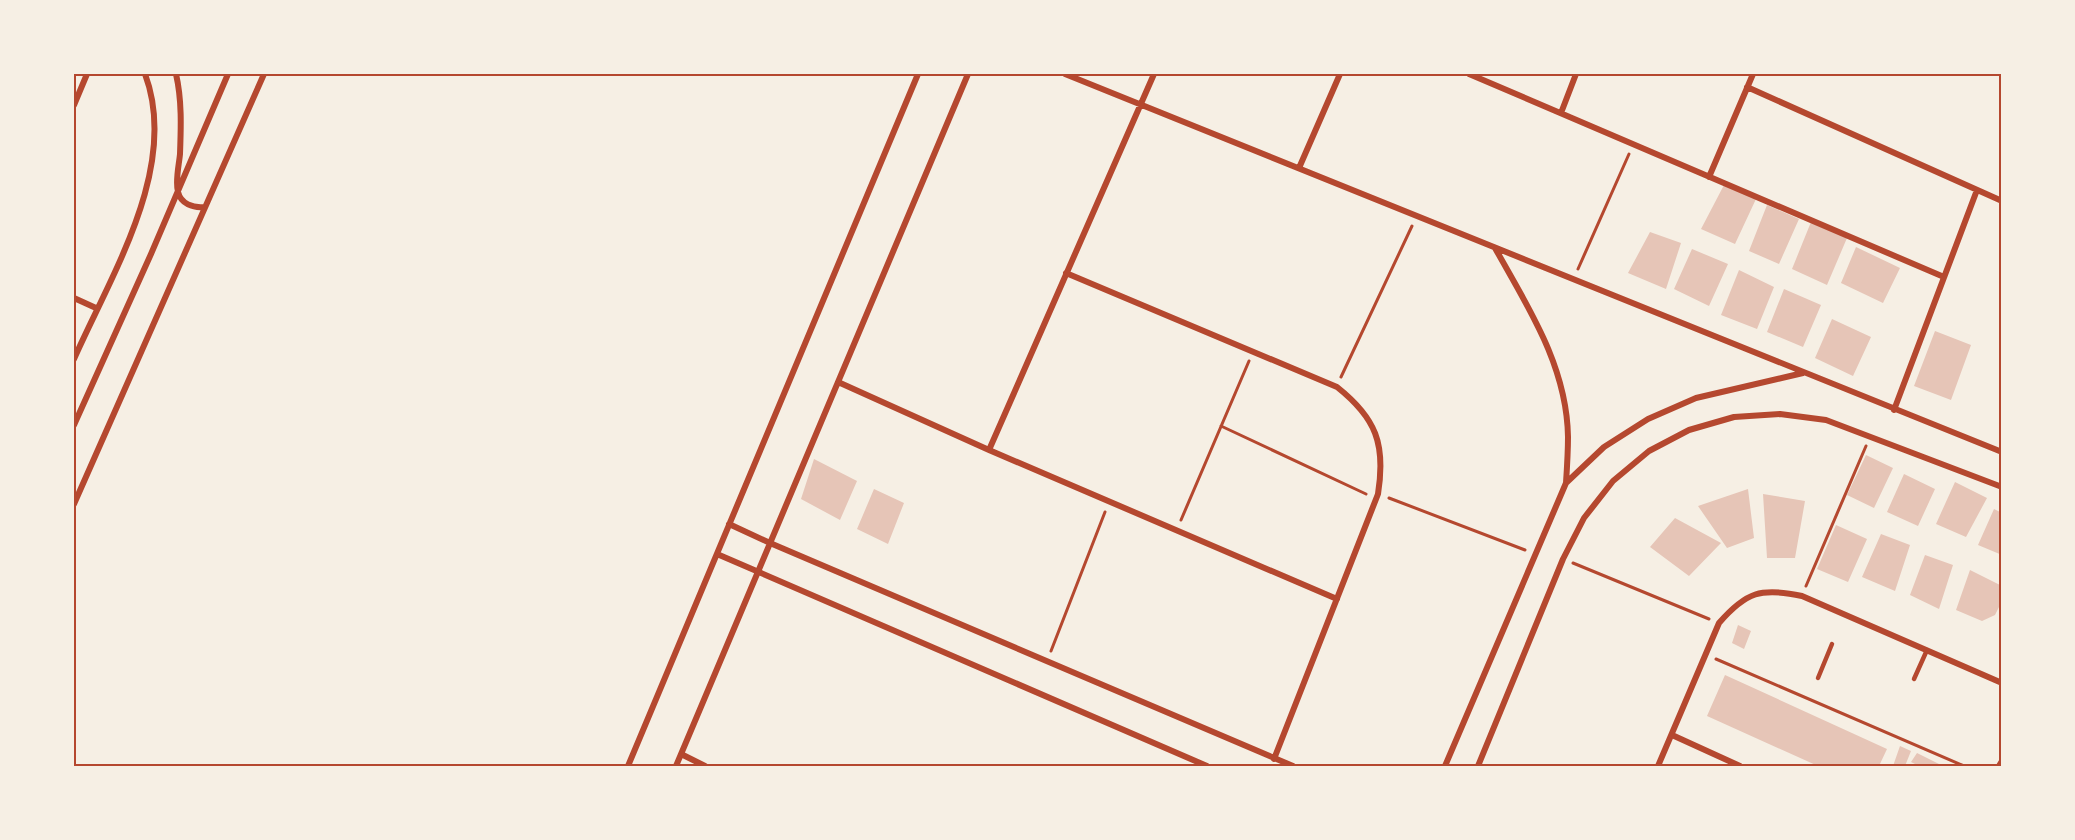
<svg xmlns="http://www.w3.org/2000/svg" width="2075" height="840" font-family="'Varela Round',sans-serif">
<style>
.building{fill:#e6c5b7}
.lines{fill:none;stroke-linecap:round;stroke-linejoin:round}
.path{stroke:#b5482f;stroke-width:3}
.service{stroke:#b5482f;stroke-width:4.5}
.minor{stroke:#b5482f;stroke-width:6}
.neatline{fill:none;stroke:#b5482f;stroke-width:2}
</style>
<rect width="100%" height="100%" fill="#f6efe4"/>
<!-- building -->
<path class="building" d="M1724,185L1756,199L1735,244L1701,229Z
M1767,205L1799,219L1779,264L1749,251Z
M1811,222L1847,238L1827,285L1792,269Z
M1650,232L1681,243L1666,289L1628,273Z
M1856,247L1900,268L1883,303L1841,283Z
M1692,249L1728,264L1709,306L1674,289Z
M1739,270L1774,287L1757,329L1721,315Z
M1784,289L1821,305L1803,347L1767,332Z
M1832,319L1871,337L1853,376L1815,358Z
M1935,331L1971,345L1951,400L1914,386Z
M1866,455L1893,468L1874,508L1847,495Z
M814,459L857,481L840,520L801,499Z
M1904,474L1935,489L1918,526L1887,512Z
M1955,482L1987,498L1966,537L1936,524Z
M874,489L904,503L888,544L857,529Z
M1748,489L1754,538L1727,548L1698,506Z
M1763,494L1805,501L1795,558H1767Z
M1994,509L2002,513V555L1978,545Z
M1675,518L1721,543L1689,576L1650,547Z
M1836,525L1867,539L1848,582L1817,569Z
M1881,534L1910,545L1895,591L1862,577Z
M1925,555L1953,565L1939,609L1910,595Z
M1970,570L2002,586V608L1999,607L1995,615L1982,621L1956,610Z
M1738,625L1751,631L1744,649L1732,643Z
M1725,675L1887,749L1879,766H1818L1707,716Z
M1900,746L1911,751L1905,766H1893Z
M1917,753L1943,766H1919L1911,762Z"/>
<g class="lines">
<!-- path -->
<path class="path" d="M1578,269L1629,154
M1341,377L1412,226
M1221,426L1366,494
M1389,498L1525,550
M1181,520L1249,361
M1573,563L1709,619
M1806,586L1866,446
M1051,651L1105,512
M1716,659L1964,766"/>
<!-- service -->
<path class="service" d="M1818,678L1832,644
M1914,679L1927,650"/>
<!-- minor -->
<path class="minor" d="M176,74C182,100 181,127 180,154C179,165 175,181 178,192C181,204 193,208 204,207
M1065,74L2002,452
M1469,74L1944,277
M1747,87L2002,201
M74,105L87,74
M1561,113L1576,74
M1299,168L1340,74
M1709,177L1753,74
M1066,273L1337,387C1376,418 1386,444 1378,494L1274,759
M74,298L96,308
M74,359C111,275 180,167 145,74
M838,382L989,450L1337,599
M1894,410L1977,190
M74,425L151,254L228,74
M989,450L1154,74
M1566,483L1604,447L1648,419L1696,398L1803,373
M74,504L264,74
M729,524L770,543L1293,766
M717,554L1207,766
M1672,735L1740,766
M681,754L705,766
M628,766L918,74
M676,766L968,74
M1445,766L1566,483C1567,468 1568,452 1568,437C1567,366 1528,307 1495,248
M1478,766L1563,559L1584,518L1613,481L1649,451L1689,430L1734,417L1780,414L1826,420L2002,487
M1658,766L1719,623C1746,592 1761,587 1802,596L2002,683
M1999,766L2002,761"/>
</g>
<!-- border -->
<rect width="2075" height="840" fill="none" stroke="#f6efe4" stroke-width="150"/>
<rect x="75" y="75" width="1925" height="690" class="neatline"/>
</svg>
